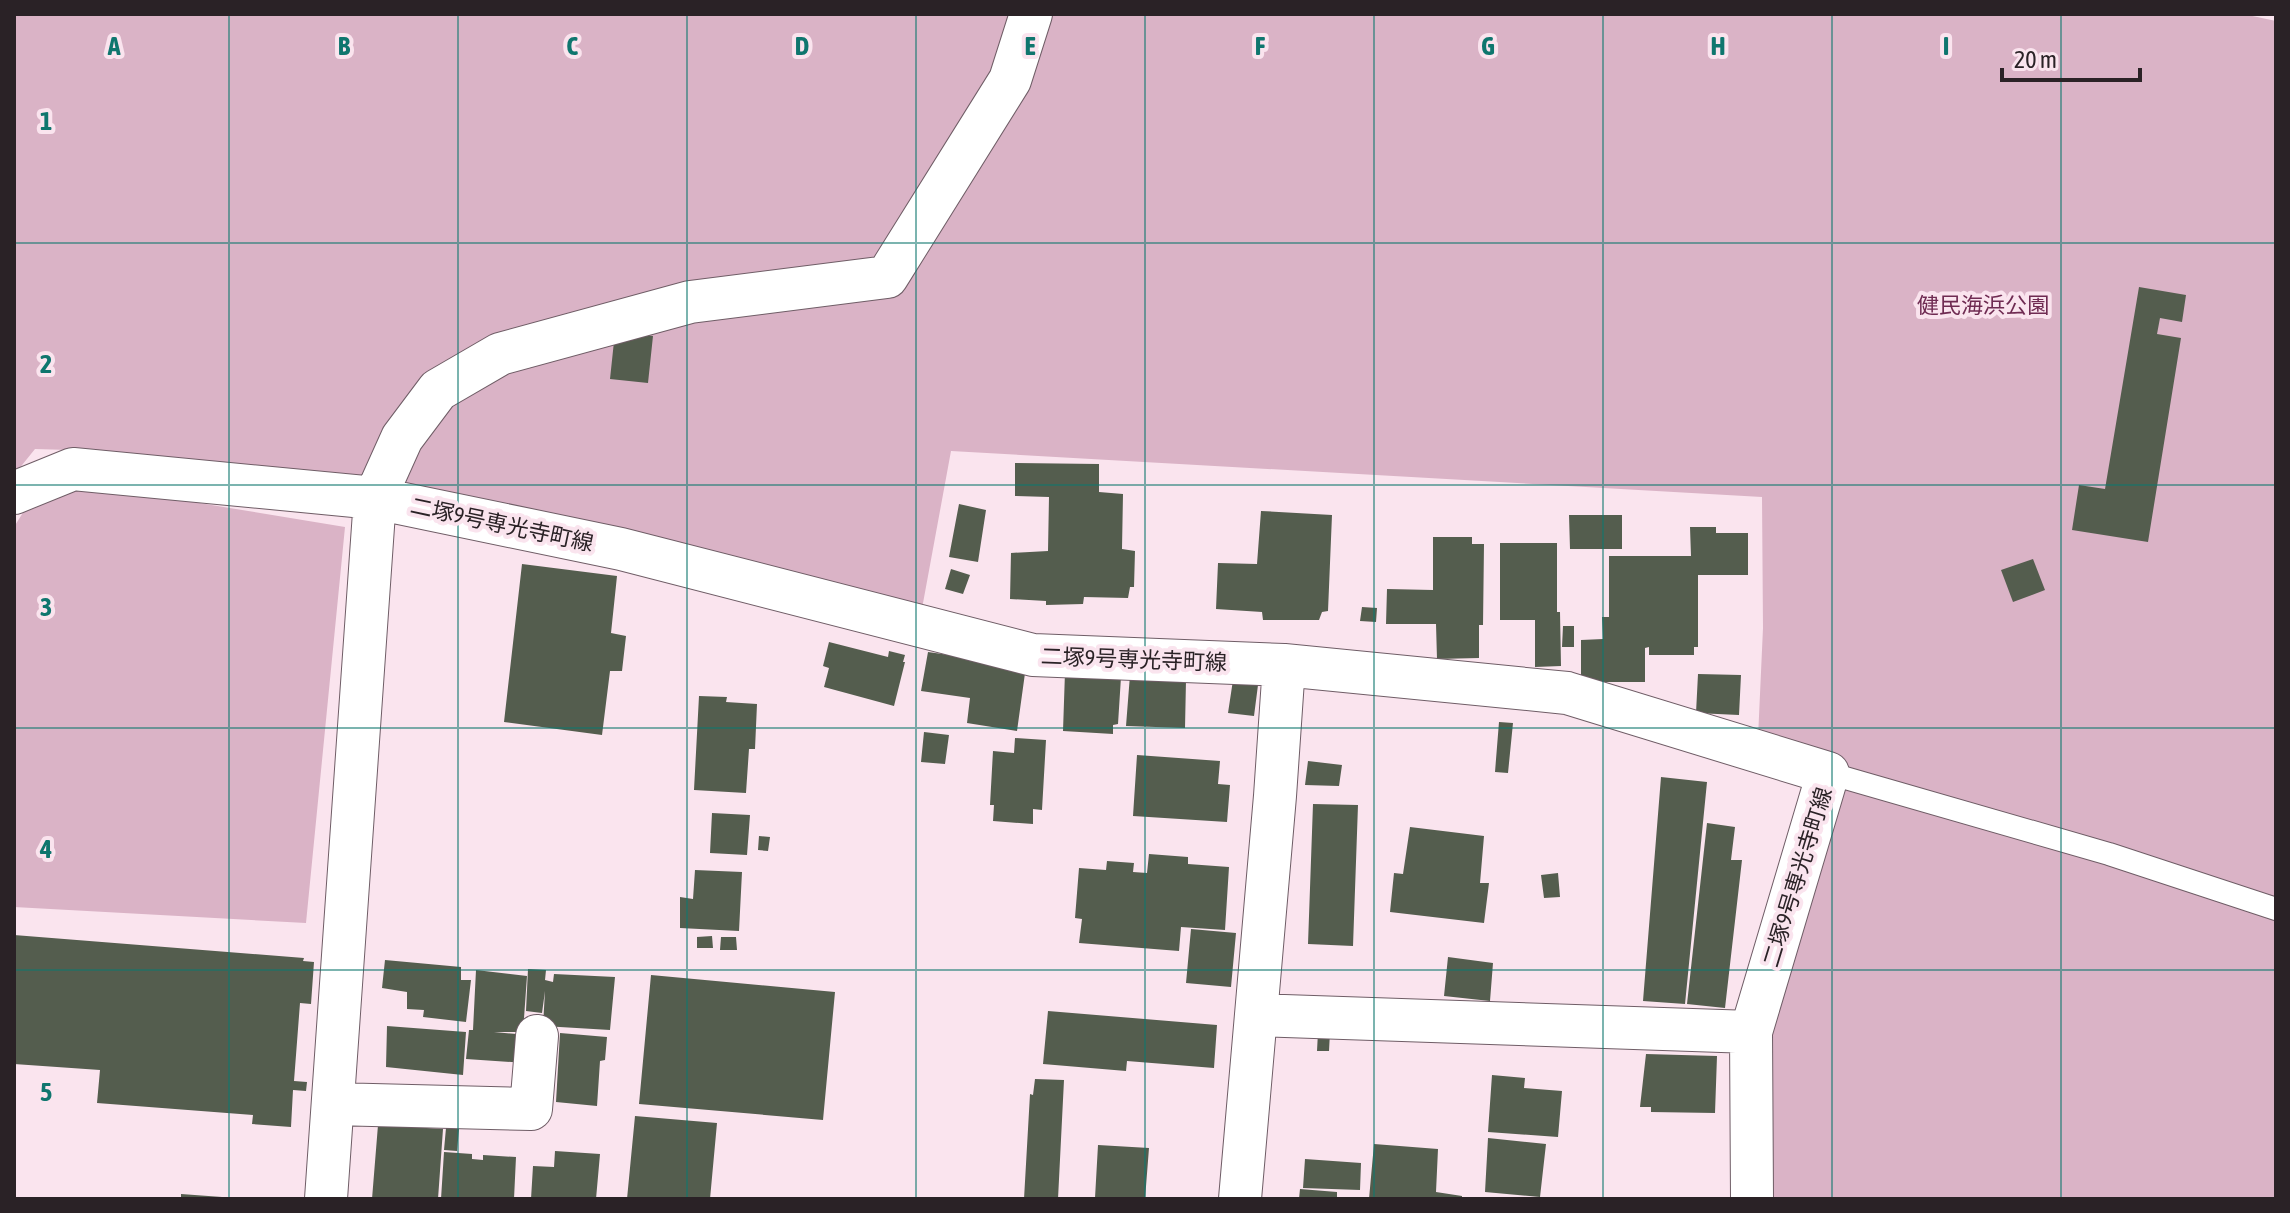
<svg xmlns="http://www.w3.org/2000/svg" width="2290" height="1213" font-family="'Asap Condensed','Noto Sans JP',sans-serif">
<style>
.green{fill:#dab3c6}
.building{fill:#545d4e}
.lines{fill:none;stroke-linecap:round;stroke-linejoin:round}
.lane-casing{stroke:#6f5d66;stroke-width:24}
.street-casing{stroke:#6f5d66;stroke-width:44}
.lane{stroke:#fff;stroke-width:22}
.street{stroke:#fff;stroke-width:42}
.grid{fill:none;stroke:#0f766e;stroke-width:2;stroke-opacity:0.55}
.labels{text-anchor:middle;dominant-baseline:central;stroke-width:8;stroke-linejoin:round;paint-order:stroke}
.park-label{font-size:22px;fill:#6f2b52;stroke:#fae4ee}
.street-label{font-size:22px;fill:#2a2226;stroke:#fae4ee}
.grid-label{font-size:26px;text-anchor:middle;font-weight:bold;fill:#0f766e;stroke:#fae4ee;stroke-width:8;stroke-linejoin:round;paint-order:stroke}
</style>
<rect width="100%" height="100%" fill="#fae4ee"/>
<!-- green -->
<path class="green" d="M14,14H2243L2276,21V1199H1766L1768,1048L1833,822L1845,760L1758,738L1763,628L1762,497L951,451L921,614L103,451L35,449L14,475Z
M78,483L345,527L306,923L14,907V527L24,511Z"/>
<!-- building -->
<path class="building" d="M2139,287L2186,295L2182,322L2160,318L2157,334L2181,338L2148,542L2072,530L2079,485L2105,489Z
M615,332L653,336L648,383L610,379Z
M1015,463L1099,464V492L1123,494L1122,549L1135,551L1134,587H1130L1128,598L1084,597L1083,604L1046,605V601L1010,599L1011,553L1048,551L1049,497L1015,496Z
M959,504L986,510L978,562L949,557Z
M1261,511L1332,515L1328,611L1322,612L1319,620H1263L1262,612L1216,609L1218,563L1257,564Z
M1569,515H1622V549H1570Z
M1690,527H1716V533H1748V575H1698V647H1694V655H1649V647L1645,648V682H1581V640L1603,639L1602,617H1609V556H1691Z
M1433,537H1472V544H1484L1483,625H1479V658L1437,659L1436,624H1386L1387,589L1433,590Z
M1500,543H1557V612H1560L1561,666L1535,667V620H1500Z
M2033,559L2045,590L2013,602L2001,570Z
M522,564L617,576L611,633L626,636L622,671H610L602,735L504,722Z
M951,569L970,575L963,594L945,589Z
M1362,607L1377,608L1376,622L1360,621Z
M1563,626H1574V647H1562Z
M829,642L888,657L889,651L905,655L903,662H905L894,706L824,687L829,668L823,666Z
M928,652L1026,666L1017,731L967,723L970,698L921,691Z
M1065,672L1121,677L1118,724L1113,725V734L1063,731Z
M1698,674L1741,675L1739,715L1696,713Z
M1130,675L1186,680L1185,728L1126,726Z
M1233,680L1258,685L1254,716L1228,713Z
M699,696L727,697L726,702L757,704L755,749H749L746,793L694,790Z
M1499,722L1513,723L1508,773L1495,772Z
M924,732L949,735L945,764L921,762Z
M1015,738L1046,740L1042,810L1033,809V824L993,821L994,805H990L993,751L1014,753Z
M1137,755L1220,761L1218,784L1230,785L1227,822L1133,816Z
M1308,761L1342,765L1339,786L1305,785Z
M1661,777L1707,782L1685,1004L1643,1001Z
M1313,804L1358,805L1353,946L1308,944Z
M712,813L750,815L747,855L710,853Z
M1707,823L1735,827L1731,860H1742L1725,1008L1687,1004Z
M1410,827L1484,836L1480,883H1489L1484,923L1390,912L1394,873L1403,874Z
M759,836L770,837L768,851L758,850Z
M1149,854L1188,857V864L1229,867L1225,930L1181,927L1179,951L1079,943L1082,919L1075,918L1079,868L1106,870L1107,861L1134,863L1133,872L1147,873Z
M695,870L742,872L739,931L680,928V897L693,899Z
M1558,873L1560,897L1544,898L1541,875Z
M1191,929L1236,933L1231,987L1186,983Z
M14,935L304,958L303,961L314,962L311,1004L300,1003L294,1081L307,1082L306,1091L293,1090L291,1127L252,1124L253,1115L97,1103L100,1070L14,1064Z
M712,936L713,948H697V937Z
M721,937H736L737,950H720Z
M1448,957L1493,963L1490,1001L1444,996Z
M385,960L461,967V980H471L466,1022L423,1017L424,1010L407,1009V992L382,988Z
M528,969L546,970L545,980L553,982L554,974L615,977L610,1030L543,1026L545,991L542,1013L526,1011Z
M476,970L527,976L523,1032H494L528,1035L526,1063L466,1059L469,1030H473Z
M651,975L835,992L823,1120L639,1104Z
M1048,1011L1217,1025L1214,1068L1127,1061L1126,1071L1043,1064Z
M387,1026L466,1032L463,1075L386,1067Z
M1318,1032H1330L1329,1051H1317Z
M560,1033L607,1037L605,1060L600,1061L597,1106L556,1102Z
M1646,1054L1717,1056L1715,1113L1651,1112V1107H1640Z
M1492,1075L1525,1078L1524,1088L1562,1091L1558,1137L1488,1132Z
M1035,1079L1064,1080L1058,1199H1024L1030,1094L1033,1095Z
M635,1116L717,1123L710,1199H627Z
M378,1125L443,1129L438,1199H372Z
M446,1128L459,1129L457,1151L444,1150Z
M1488,1138L1546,1144L1540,1197L1485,1192Z
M1374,1144L1438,1149L1436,1192L1462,1196V1199H1369Z
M1098,1145L1149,1148L1145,1199L1095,1198Z
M555,1151L600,1154L596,1199H531L533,1166L554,1167Z
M444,1152L472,1154V1159L483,1160V1155L516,1157L514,1199H441Z
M1305,1159L1361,1163L1360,1190L1303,1188Z
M1300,1189L1337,1192V1199H1299Z
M181,1194L222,1197L221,1199H181Z"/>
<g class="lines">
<defs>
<path id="lane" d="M1828,773L2109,854L2276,909"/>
<path id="street" d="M14,493L73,469L375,498L621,549L1033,655L1284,665L1567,693L1828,773L1751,1032L1752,1199
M1256,1015L1751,1032
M333,1104L531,1109L537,1036
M326,1199L375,498L402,438L438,390L500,354L690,302L887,277L1010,80L1031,14
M1240,1199L1275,796L1284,665"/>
</defs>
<!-- lane casing -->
<use href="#lane" class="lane-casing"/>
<!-- street casing -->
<use href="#street" class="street-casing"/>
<!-- lane -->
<use href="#lane" class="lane"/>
<!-- street -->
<use href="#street" class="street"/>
</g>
<!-- grid -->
<path class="grid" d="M229,14V1199M458,14V1199M687,14V1199M916,14V1199M1145,14V1199M1374,14V1199M1603,14V1199M1832,14V1199M2061,14V1199M14,243H2276M14,485H2276M14,728H2276M14,970H2276"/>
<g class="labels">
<!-- park labels -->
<g class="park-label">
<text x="1983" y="305">健民海浜公園</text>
</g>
<!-- street labels -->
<g class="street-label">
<text transform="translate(502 524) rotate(12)">二塚9号専光寺町線</text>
<text transform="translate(1134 659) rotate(2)">二塚9号専光寺町線</text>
<text transform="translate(1797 877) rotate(-73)">二塚9号専光寺町線</text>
</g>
</g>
<g class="grid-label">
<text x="114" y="55">A</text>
<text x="344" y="55">B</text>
<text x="572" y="55">C</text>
<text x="802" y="55">D</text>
<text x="1030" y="55">E</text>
<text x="1260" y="55">F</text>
<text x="1488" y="55">G</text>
<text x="1718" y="55">H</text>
<text x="1946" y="55">I</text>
<text x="46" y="130">1</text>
<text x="46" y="373">2</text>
<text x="46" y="616">3</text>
<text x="46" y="858">4</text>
<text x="46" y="1101">5</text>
</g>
<!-- border -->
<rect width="2290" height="1213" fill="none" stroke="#2a2226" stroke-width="32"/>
<!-- scale -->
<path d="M2002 68v12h138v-12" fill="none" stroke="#2a2226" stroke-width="4"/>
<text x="2014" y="68" font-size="24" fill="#2a2226" stroke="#fae4ee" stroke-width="6" paint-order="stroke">20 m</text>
</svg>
